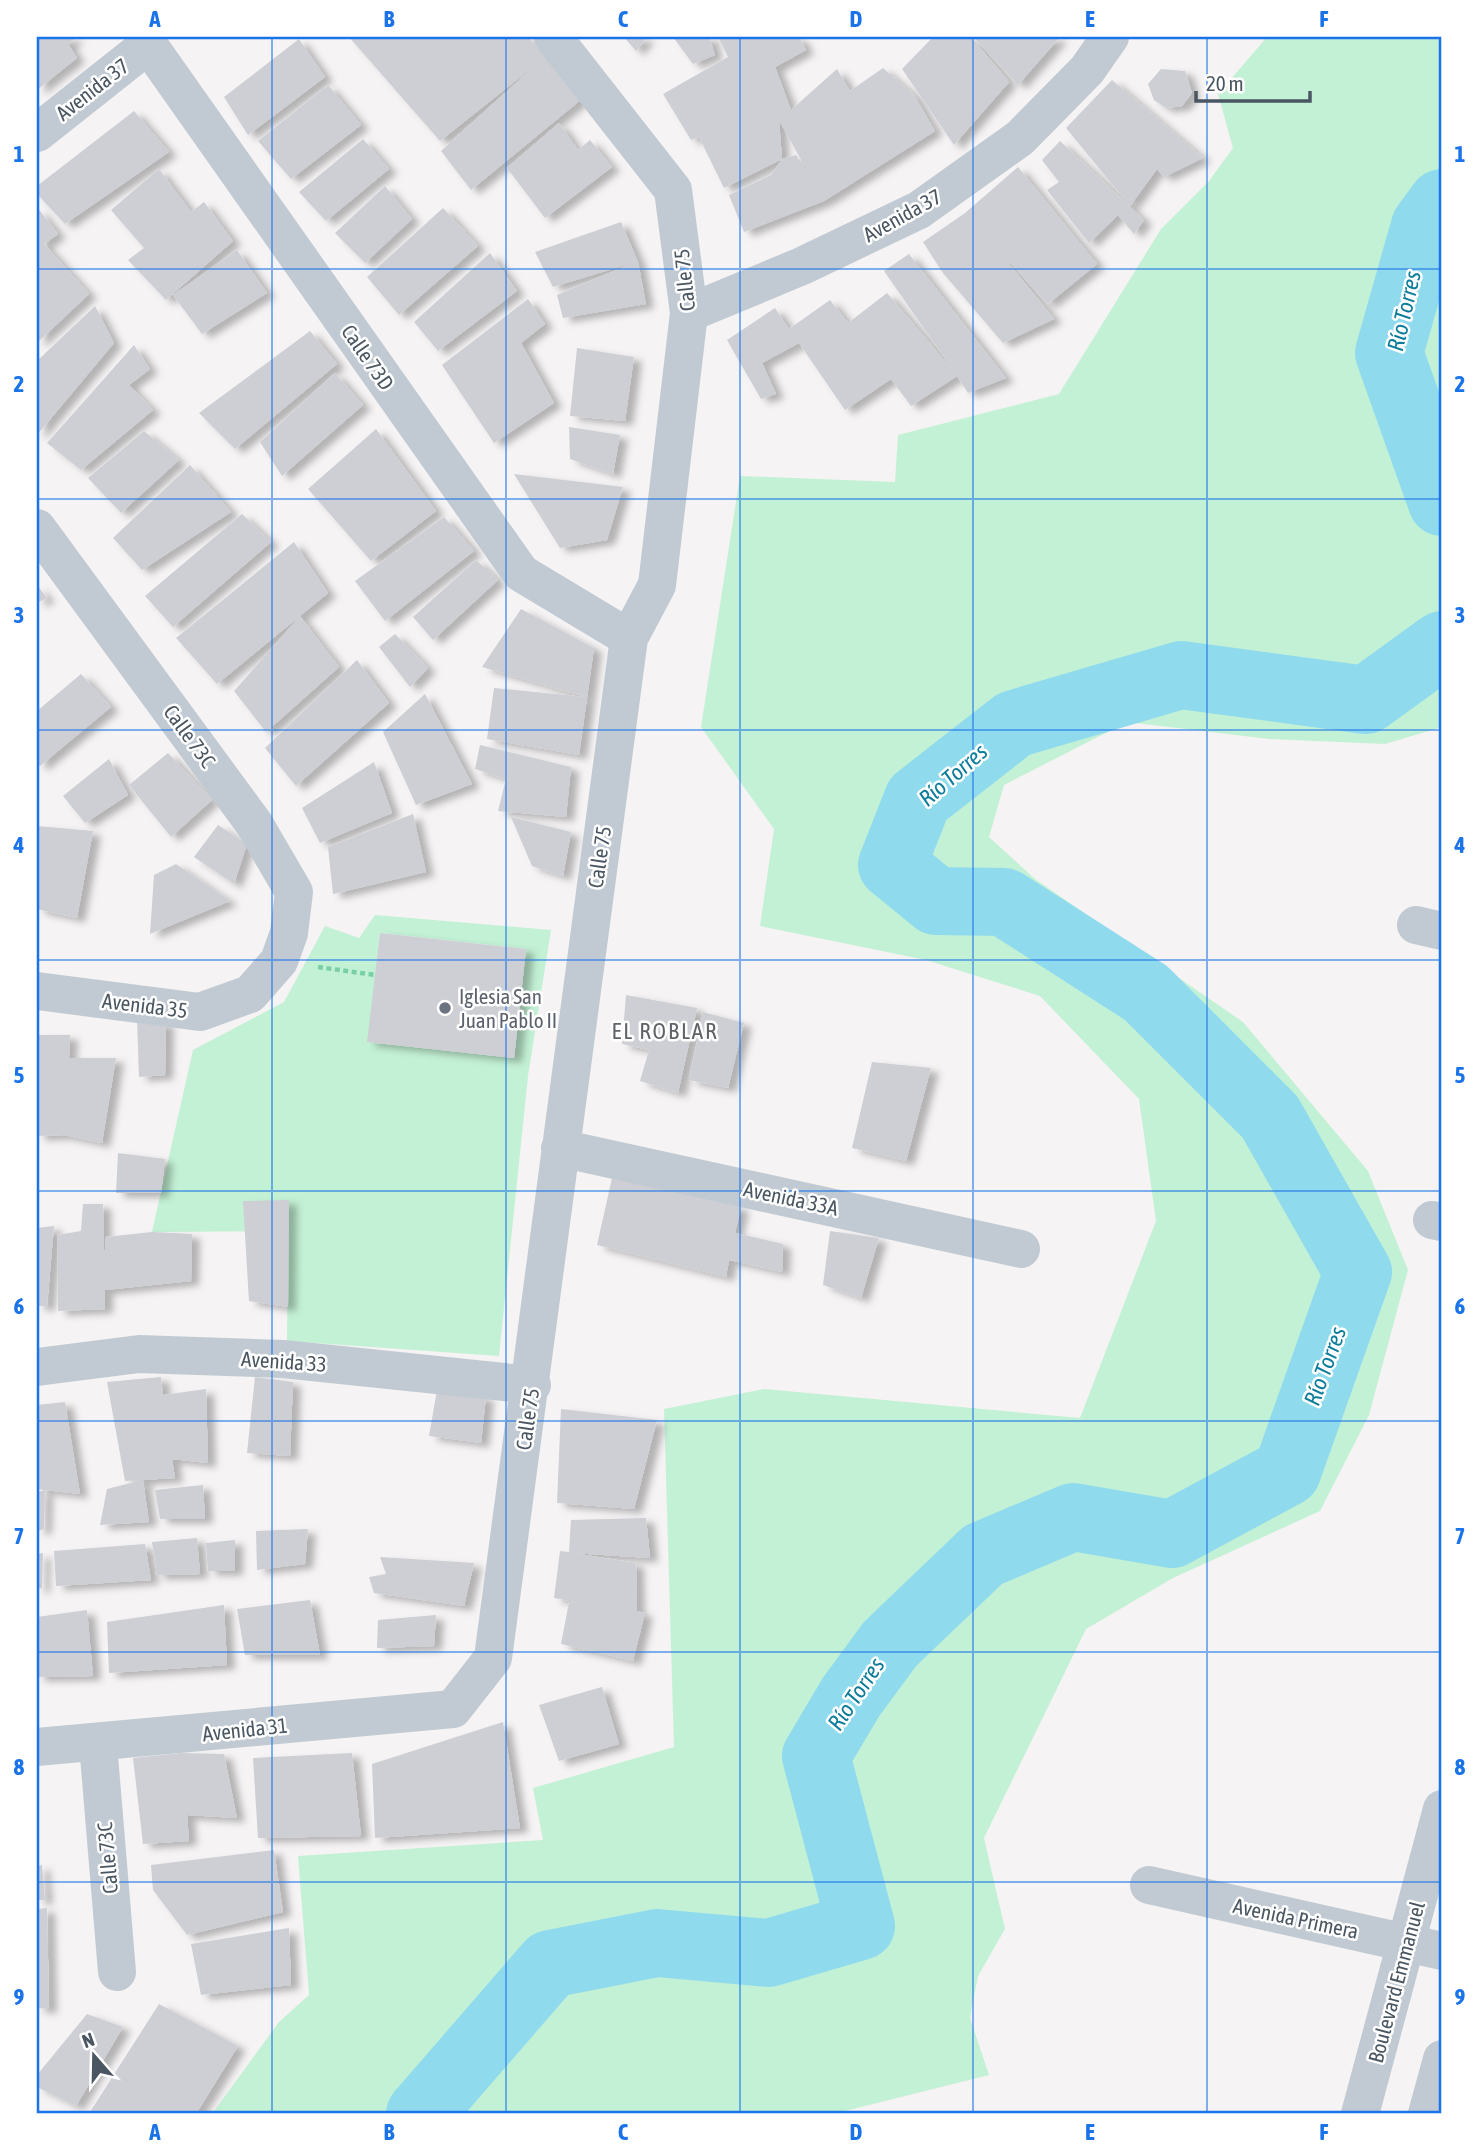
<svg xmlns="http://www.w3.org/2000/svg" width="1479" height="2151" font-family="'Asap Condensed',sans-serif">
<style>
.green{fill:#c3f1d5;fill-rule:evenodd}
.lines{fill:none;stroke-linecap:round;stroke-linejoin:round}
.river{stroke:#90daee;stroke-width:68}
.building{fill:#cdcfd5;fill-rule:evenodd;filter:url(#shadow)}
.path{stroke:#7ad0a6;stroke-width:4.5;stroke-dasharray:5 3.5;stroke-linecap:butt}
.street{stroke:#c1cad2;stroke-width:38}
.grid{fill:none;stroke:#1a73e8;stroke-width:2;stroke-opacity:0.55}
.worship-dot{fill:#6b7280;stroke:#fff;stroke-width:2.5}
.labels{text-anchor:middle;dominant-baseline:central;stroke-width:5;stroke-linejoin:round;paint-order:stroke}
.street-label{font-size:21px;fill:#4a5661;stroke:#fff}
.worship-label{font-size:21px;fill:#5b616d;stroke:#fff;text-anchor:start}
.water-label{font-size:23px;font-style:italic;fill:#0c7c9b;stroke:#fff}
.neighbourhood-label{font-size:23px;letter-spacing:2px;fill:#5f6368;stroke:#fff}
.neatline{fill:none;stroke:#1a73e8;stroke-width:2.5}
.grid-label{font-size:23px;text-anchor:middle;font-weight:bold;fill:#1a73e8}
</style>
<defs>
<filter id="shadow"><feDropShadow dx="8" dy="4.5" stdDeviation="3.5" flood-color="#0004"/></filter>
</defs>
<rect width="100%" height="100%" fill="#f5f3f3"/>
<!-- green -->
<path class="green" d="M1267,37H1442V727L1385,744L1269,739L1127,722L1004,785L989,837L1035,879L1243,1022L1368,1171L1408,1270L1369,1415L1320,1511L1173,1578L1086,1629L984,1838L1005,1929L978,1976L970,2018L989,2075L833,2114H212L279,2022L309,1995L298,1856L543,1840L533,1788L674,1747L664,1409L764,1389L1080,1418L1156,1221L1139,1099L1040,996L926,960L760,926L774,829L701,727L740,476L895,482L898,435L1059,394L1161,229L1209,181L1233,148L1218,94Z
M375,915L551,930L528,1076L499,1356L287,1341L288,1231L152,1232L193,1050L284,1002L325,926L359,938ZM380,933L526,949L514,1058L368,1042Z"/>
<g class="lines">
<!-- river -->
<path class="river" d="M1442,203L1425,226L1389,353L1442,502
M420,2114L550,1964L657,1943L769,1953L861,1926L816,1756L851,1697L890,1644L983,1555L1073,1517L1172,1534L1287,1472L1358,1272L1270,1117L1146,993L1004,902L936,901L892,865L918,799L1014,724L1181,675L1366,700L1442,645"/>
</g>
<!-- building -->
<path class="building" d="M37,37H77L68,44L77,58L37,90Z
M349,37H528L583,98L471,190L441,151L538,63L440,141Z
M624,37H647L636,51Z
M673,37H716L710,40L715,55L693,64Z
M718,37H799L806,50L775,67L791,110L837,69L850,91L883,68L914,95L935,131L824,201L744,232L729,195L771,175L782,159L724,188L699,137L691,140L663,94L728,57ZM779,120L816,187L796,155L782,159Z
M933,37H971L1009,82L954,145L902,69Z
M973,37H1060L1018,85Z
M299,39L325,77L248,135L224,97Z
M1161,69L1185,71L1192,93L1182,106L1166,108L1154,100L1148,84Z
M1112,80L1203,158L1164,177L1157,169L1130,206L1066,128Z
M328,85L361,125L291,179L258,141Z
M134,111L169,152L65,224L37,194V186Z
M559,123L578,150L590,140L612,167L545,218L507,168Z
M363,139L389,169L326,221L299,192Z
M1060,141L1144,220L1134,234L1118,215L1089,243L1047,190L1059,182L1042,160Z
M1018,167L1097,264L1048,304L998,250L1054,319L1003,343L943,273L923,242L965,213Z
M159,169L191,212L204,202L233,241L166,300L128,260L144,248L111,210Z
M385,186L412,219L365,263L335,233Z
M37,207L58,234L44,244L89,294L37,343Z
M443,208L478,246L399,315L367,277Z
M621,222L638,262L646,304L563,318L557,295L635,262L553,287L535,252Z
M237,250L267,293L202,334L173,295Z
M490,253L517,291L438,351L414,322Z
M909,254L1006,378L968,393L957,376L911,406L891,379L845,410L799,343L762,363L776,394L761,399L727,340L775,308L789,329L830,300L848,323L887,293L955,373L884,271Z
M528,299L545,324L521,343L554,403L494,443L442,365Z
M95,306L114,343L37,435V361Z
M310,331L337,364L235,449L199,413Z
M134,345L150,369L129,385L153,410L81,470L47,443Z
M577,348L634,357L625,421L570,416Z
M335,373L363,405L282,476L260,442Z
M569,427L620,435L613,474L570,459Z
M376,429L436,511L371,561L308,489Z
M144,431L179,460L121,513L88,478Z
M190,465L231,512L142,570L113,538Z
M514,474L623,487L607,540L560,548Z
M242,514L271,542L173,627L145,596Z
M444,517L474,551L385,621L355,581Z
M294,542L328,593L217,684L176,638Z
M476,560L498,580L433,640L413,617Z
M37,585L47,598L37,603Z
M521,609L594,648L579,755L487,739L494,688L586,697L482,667Z
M300,616L339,667L266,732L234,691Z
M395,634L428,668L410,687L379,647Z
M357,660L389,703L296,786L265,748Z
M81,674L111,707L40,766L37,762V711Z
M425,694L472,784L416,805L383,732Z
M480,745L571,767L566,817L498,811L506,779L475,769Z
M168,753L212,800L171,837L129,785Z
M109,759L128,795L85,823L63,796Z
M374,762L392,813L320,843L302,808Z
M413,814L426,872L333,894L328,847Z
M511,817L571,832L563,876L532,866Z
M218,825L247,844L234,884L194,857Z
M37,826L93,831L77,918L37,909Z
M176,864L230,901L150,934L154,875Z
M380,933L526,949L514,1058L367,1042Z
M626,995L697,1008L678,1093L640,1081L649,1050L622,1044Z
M703,1012L744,1023L728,1088L689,1080Z
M137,1020L166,1022L165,1075L139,1077Z
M37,1035H70L69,1058H116L102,1143L64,1135L37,1136Z
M872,1062L931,1068L906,1161L852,1148Z
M118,1153L165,1159L161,1193H116Z
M612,1178L741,1207L735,1233L783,1244L782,1272L729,1260L726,1277L597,1245Z
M289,1200L288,1307L249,1301L243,1201Z
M83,1204H103L104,1261L106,1237L152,1232L192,1234L191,1281L105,1290V1309L58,1311L57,1235L81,1231Z
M54,1226L47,1306H37V1228Z
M830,1231L879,1238L861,1298L823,1285Z
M161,1377L163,1395L206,1389L208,1463L172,1459L175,1478L125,1481L107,1382Z
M255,1377L293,1382L290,1456L247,1453Z
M437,1390L486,1396L481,1443L429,1436Z
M65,1402L80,1494L45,1490L44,1529L37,1531V1492L45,1490L37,1489V1405Z
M561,1409L657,1420L634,1509L557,1503Z
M143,1480L149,1522L100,1525L107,1489Z
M203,1485L205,1519H160L155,1490Z
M646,1518L650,1558L573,1553L636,1563L637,1611L645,1613L633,1661L561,1644L569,1602L593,1605L554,1598L560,1551L569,1552L571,1520Z
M308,1529L305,1564L257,1570L256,1531Z
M197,1538L200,1574L157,1575L152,1542Z
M235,1540V1571H208L206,1543Z
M145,1544L151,1580L56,1586L54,1551Z
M43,1553L42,1588L37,1589V1554Z
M380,1557L474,1563L464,1606L374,1593L369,1577L386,1574Z
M310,1600L320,1655H245L237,1609Z
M224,1605L227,1665L109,1673L107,1622Z
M87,1610L93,1676L37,1677V1617Z
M436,1615L434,1646L377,1648L378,1620Z
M602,1687L619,1744L559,1761L539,1705Z
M503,1722L520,1828L375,1838L372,1764Z
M181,1753L224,1754L237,1818L187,1815L189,1841L143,1844L133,1758Z
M352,1753L361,1836L258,1838L253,1758Z
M274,1850L283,1912L187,1935L153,1890L151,1865Z
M42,1865L45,1900H37V1866Z
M47,1908L49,2009L37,2008V1909Z
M289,1928L291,1985L201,1995L191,1944Z
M159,2004L238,2046L196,2114H93L90,2112Z
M87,2014L123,2027L76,2106L37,2087V2075Z"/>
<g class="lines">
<!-- path -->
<path class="path" d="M318,967L375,975"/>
<!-- street -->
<path class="street" d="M143,37L521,573L629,638
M37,133L148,45
M689,313L802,266L919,210L1020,138L1087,70L1110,37
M37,528L255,825L294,892L289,933L279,961L250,994L200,1012L37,991
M1416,925L1442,931
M560,1148L1021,1249
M1432,1220L1442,1222
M37,1367L139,1354L283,1359L532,1385
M98,1744L117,1972
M37,1747L453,1709L493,1658L629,638L657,585L689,313L673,190L553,37
M1149,1885L1442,1951
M1360,2114L1442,1809
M1427,2114L1442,2059"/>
</g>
<!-- grid -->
<path class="grid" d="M272,37V2114M506,37V2114M740,37V2114M973,37V2114M1207,37V2114M37,269H1442M37,499H1442M37,730H1442M37,960H1442M37,1191H1442M37,1421H1442M37,1652H1442M37,1882H1442"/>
<!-- markers -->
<circle class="worship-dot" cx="445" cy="1008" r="7"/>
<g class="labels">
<!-- street labels -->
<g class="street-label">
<text transform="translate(92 89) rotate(-38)">Avenida 37</text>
<text transform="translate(902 215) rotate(-29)">Avenida 37</text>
<text transform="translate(684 280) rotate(-96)">Calle 75</text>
<text transform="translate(368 357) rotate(55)">Calle 73D</text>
<text transform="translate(190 736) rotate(54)">Calle 73C</text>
<text transform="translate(599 857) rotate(-82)">Calle 75</text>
<text transform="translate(145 1005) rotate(7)">Avenida 35</text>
<text transform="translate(791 1198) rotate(12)">Avenida 33A</text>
<text transform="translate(284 1361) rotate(4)">Avenida 33</text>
<text transform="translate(527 1419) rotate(-82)">Calle 75</text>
<text transform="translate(245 1729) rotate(-6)">Avenida 31</text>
<text transform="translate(107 1858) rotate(-95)">Calle 73C</text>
<text transform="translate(1296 1918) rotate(12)">Avenida Primera</text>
<text transform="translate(1396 1982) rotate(-75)">Boulevard Emmanuel</text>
</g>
<!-- worship labels -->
<g class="worship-label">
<text x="459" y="996">Iglesia San<tspan x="459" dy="24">Juan Pablo II</tspan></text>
</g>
<!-- water labels -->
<g class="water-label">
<text transform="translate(1404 311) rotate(-77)">Río Torres</text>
<text transform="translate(953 775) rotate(-41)">Río Torres</text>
<text transform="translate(1325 1366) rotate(-70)">Río Torres</text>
<text transform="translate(856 1694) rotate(-56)">Río Torres</text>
</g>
<!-- neighbourhood labels -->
<g class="neighbourhood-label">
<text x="665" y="1031">EL ROBLAR</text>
</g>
</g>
<!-- border -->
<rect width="1479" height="2151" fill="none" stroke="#ffffff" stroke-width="77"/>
<!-- north arrow -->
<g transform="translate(94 2056) rotate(340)" stroke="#ffffff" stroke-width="5" paint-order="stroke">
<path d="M0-5L12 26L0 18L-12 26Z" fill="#4a5661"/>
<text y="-10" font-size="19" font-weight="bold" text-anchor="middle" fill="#4a5661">N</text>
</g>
<!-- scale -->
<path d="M1196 91v10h114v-10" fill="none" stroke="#4a5661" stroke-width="3.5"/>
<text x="1206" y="91" font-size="21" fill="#4a5661" stroke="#ffffff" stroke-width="5" paint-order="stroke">20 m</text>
<rect x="38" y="38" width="1402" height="2074" class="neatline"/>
<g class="grid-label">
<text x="155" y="27">A</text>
<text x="389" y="27">B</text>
<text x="623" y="27">C</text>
<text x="856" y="27">D</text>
<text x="1090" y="27">E</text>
<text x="1324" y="27">F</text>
<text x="19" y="162">1</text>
<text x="1460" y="162">1</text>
<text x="19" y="392">2</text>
<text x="1460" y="392">2</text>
<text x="19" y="623">3</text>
<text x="1460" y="623">3</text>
<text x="19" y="853">4</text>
<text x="1460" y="853">4</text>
<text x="19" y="1083">5</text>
<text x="1460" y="1083">5</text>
<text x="19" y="1314">6</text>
<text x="1460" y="1314">6</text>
<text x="19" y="1544">7</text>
<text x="1460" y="1544">7</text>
<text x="19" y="1775">8</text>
<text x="1460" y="1775">8</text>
<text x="19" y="2005">9</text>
<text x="1460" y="2005">9</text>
<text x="155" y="2140">A</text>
<text x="389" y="2140">B</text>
<text x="623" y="2140">C</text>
<text x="856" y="2140">D</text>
<text x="1090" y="2140">E</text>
<text x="1324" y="2140">F</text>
</g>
</svg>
